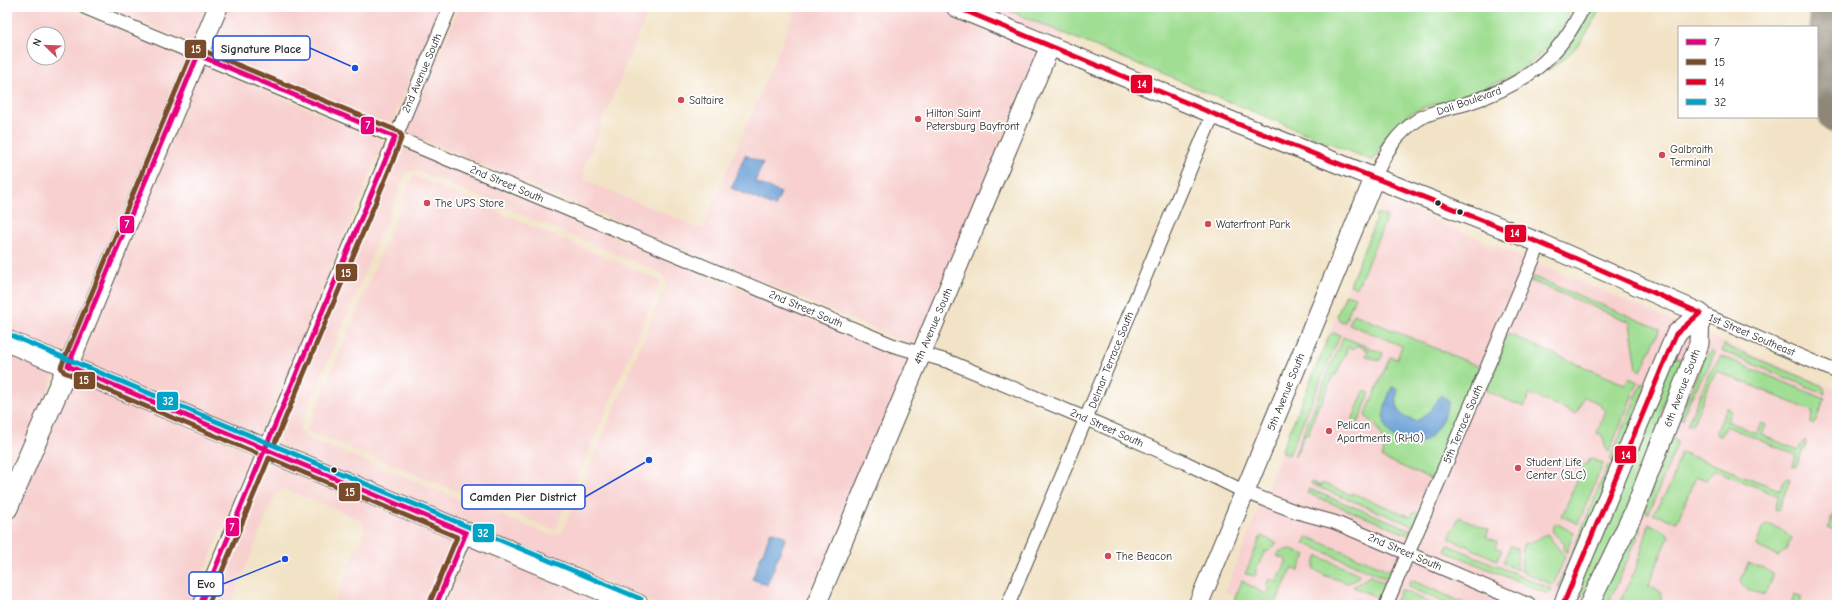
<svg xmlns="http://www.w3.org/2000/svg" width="1844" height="612" font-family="'Comic Neue',sans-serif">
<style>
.built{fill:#f7d0cf;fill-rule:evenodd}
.green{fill:#a0de93;stroke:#66845f}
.water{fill:#689ed5;stroke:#4a6480}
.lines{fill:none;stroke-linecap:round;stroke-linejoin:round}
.taxiway{stroke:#8e8778;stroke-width:40}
.street-casing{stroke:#494742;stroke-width:15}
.secondary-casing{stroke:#494742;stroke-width:21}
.primary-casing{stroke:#494742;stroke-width:23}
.street{stroke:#fff;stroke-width:13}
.secondary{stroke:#fff;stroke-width:19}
.primary{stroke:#fff;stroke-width:21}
.bus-1-casing{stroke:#fff;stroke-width:8}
.bus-2-casing{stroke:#fff;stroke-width:8}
.bus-3-casing{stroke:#fff;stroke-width:8}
.bus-4-casing{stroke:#fff;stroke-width:8}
.bus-1{stroke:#e5007d;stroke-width:5}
.bus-2{stroke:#7a4b2a;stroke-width:5}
.bus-3{stroke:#e4002b;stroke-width:5}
.bus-4{stroke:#02a3c6;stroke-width:5}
.poi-dot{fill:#d1495b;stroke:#fff;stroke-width:1.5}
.bus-dot{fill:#2b2b2b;stroke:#fff;stroke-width:1.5}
.labels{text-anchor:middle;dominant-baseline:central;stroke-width:3.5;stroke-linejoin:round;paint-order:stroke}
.street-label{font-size:11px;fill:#2b2b2b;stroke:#fff}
.poi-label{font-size:11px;fill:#2b2b2b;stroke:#fff;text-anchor:start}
.leader{fill:none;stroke:#1d4ed8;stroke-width:1.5}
.callout-dot{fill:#1d4ed8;stroke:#fff;stroke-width:1.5}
.callout{fill:#fff;stroke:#1d4ed8;stroke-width:1.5}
.callout-label{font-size:12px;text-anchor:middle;font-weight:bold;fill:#2b2b2b}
.line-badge{stroke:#fff;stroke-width:1.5}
.badge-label{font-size:11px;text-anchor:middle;font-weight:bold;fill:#fff}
</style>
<rect width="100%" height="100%" fill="#fff"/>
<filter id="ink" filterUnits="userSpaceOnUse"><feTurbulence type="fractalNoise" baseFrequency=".025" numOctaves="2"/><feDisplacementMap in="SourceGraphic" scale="8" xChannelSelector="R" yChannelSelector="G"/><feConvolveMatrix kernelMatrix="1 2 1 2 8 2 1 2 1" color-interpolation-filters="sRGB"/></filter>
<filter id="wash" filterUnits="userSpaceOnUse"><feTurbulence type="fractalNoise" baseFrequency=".012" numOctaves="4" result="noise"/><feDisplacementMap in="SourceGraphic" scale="16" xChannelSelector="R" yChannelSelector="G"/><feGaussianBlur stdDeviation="0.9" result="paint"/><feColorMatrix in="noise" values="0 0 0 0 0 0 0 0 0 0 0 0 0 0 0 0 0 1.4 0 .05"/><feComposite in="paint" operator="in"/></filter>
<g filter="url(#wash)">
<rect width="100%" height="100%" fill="#f2e3c6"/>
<!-- built -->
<path class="built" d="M7,7H64L187,58L63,356L7,333ZM34,34H58V58H34Z
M104,7H209L193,44Z
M227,7H440L390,127L209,51Z
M459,7H650L584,167L585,180L702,229L797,7H936L1039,50L915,346L406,133Z
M976,7H1000L1064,33L1061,42Z
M203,65L384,141L260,439L79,363Z
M400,147L909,360L807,605H659L276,445ZM416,170L663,274L667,283L562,533L552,536L305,437L300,428L406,173Z
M413,176L661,281L555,530L307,431Z
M1384,199L1837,390V605H1255L1225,592Z
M7,349L57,370L7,486Z
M73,377L254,453L190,605H7V530Z
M270,459L455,537L426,605H334L365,529L361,520L285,489L276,493L230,605H209Z
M471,543L615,605H445Z"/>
<!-- green -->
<path class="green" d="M1000,7H1573C1549,61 1511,80 1457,98C1444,102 1424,106 1413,112C1394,123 1382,142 1373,161Z
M1592,7H1600C1588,37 1574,53 1547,71C1567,52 1581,32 1592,7Z
M1376,214H1380L1387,217L1357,288L1350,285L1375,222Z
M1531,276L1660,329L1641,371L1637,369L1630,322L1531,281Z
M1346,294L1355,297L1345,322L1340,321L1337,315Z
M1354,314L1480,367L1434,480L1382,458C1387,441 1379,426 1365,416L1390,357L1397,359L1402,346L1349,324Z
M1335,333L1340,335L1289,455L1281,452L1329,336L1331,334Z
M1508,334L1626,385L1629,378L1638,382L1609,452H1607L1602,435L1597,433L1606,410L1600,407L1601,404L1584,397L1576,414L1530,394L1524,407L1486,391L1503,347L1502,343Z
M1343,337L1383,353L1380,361L1366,356L1368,350L1357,345L1354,349L1348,347L1336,375H1333L1321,404H1319L1308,434H1305L1295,457L1294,456Z
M1724,345L1821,385L1824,388L1825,394L1722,351Z
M1712,351L1714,353C1707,376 1688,395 1683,419L1679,418L1705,357Z
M1673,355L1682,360L1663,405L1658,437L1612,543L1596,568L1584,594L1580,596L1573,593Z
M1721,356L1825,399L1815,422L1813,425L1811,424L1812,411L1717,371L1712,379L1693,423L1690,425H1687L1710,372Z
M1642,383L1646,388L1616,462L1610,459Z
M1364,391L1370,393L1355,430L1349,428Z
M1727,407L1731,410L1727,421L1756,433L1761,423L1766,425L1762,435L1798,450L1805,440L1806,444L1796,466L1792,465L1796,455L1726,426L1721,436L1718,435L1717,431Z
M1671,437L1677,441V444L1649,513H1647L1645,510Z
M1681,452L1780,490L1786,478L1790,479L1779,509L1776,510L1775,508L1779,496L1714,470L1706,480L1696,476L1677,522L1655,515L1653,514L1671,484Z
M1590,458L1603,464L1578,524L1562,516L1584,464H1587Z
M1608,465L1615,468L1561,588L1558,587Z
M1312,482L1321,486L1322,483L1351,495L1352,493L1411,517L1414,511L1419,513L1413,526L1311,484Z
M1309,489L1412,530L1406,534L1307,493Z
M1833,515L1837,516V531L1828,527Z
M1459,517L1489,530L1486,537L1497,542L1495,548L1502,550L1497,560L1449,538Z
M1556,523L1574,533L1566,553L1563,549L1565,545L1552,531Z
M1634,524L1641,529L1608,605L1595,601Z
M1649,524L1663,530L1669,536L1648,586L1662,592L1660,605H1618L1636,569Z
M1768,524L1786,532L1792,538L1786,550L1778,556L1756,546L1762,528Z
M1547,534L1565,557L1553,585L1521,571L1523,544L1532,542Z
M1261,536L1277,543L1268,552L1265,551L1255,572L1257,573L1255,576L1245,574Z
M1308,537L1396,573L1392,581L1304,543Z
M1448,545L1552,589L1550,593L1543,592L1445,551Z
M1510,546L1518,548L1517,570L1503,563Z
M1291,549L1306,555L1298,571L1292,568L1275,605H1232L1242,581L1265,594L1269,591L1267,583L1269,579L1277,582L1287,560L1277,556L1280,551Z
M1318,556L1361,575L1348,583L1326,576L1314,569V563Z
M1748,563L1764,568L1773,574V577L1766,594C1758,595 1745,589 1740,583Z
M1370,576L1388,585L1382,599L1353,587Z
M1411,580L1469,605H1450L1408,587Z
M1401,590L1436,605H1394Z
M1795,594L1802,597L1799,605H1790Z"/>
<!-- water -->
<path class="water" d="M745,155L763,163L755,182L781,193L775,207L731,188Z
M1392,387L1397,389C1396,407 1397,418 1417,421L1429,412L1441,395L1449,402C1445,416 1435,437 1420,444C1415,446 1407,444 1402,443C1397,441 1395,439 1392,436C1378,421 1385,404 1392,387Z
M771,531L786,537L767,585L752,579Z"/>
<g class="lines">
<!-- taxiway -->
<path class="taxiway" d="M1828,7L1837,114"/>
</g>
</g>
<g filter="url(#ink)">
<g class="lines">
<defs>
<path id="street" d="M84,7L892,345L950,362L1087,419L1180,460L1245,492L1297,512L1334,522L1529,605
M1374,179C1385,153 1395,134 1419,119C1429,112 1455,107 1468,103C1522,86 1559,59 1583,7
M1700,313L1837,372
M200,605L450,7
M436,605L466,533
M1008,605L1213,114
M1386,605L1540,243"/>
<path id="secondary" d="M956,7L1238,124L1540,243L1700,313
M68,366L218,7
M816,605L1050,46
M1198,605L1374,179
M1563,605L1676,334L1700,313
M1589,605L1633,514L1699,344L1700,313"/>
<path id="primary" d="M7,341L638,605
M7,508L68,366"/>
</defs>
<!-- street casing -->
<use href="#street" class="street-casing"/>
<!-- secondary casing -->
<use href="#secondary" class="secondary-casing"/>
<!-- primary casing -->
<use href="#primary" class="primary-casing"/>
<!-- street -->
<use href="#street" class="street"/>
<!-- secondary -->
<use href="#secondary" class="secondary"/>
<!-- primary -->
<use href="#primary" class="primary"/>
<defs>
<path id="bus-1" d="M198,55L395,137L265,449L68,366Z
M265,449L466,533L436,605
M200,605L265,449"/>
<path id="bus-2" d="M256,453L74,376L64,372L61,367L192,52L197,48L398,131L402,136L392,163L274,445
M208,605L269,458L457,537L430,602"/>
<path id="bus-3" d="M956,7L1238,124L1540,243L1700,313
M1563,605L1676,334L1700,313"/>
<path id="bus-4" d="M10,335L641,599"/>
</defs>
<!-- bus-1 casing -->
<use href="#bus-1" class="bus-1-casing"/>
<!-- bus-2 casing -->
<use href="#bus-2" class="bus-2-casing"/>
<!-- bus-3 casing -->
<use href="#bus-3" class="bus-3-casing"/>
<!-- bus-4 casing -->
<use href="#bus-4" class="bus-4-casing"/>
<!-- bus-1 -->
<use href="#bus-1" class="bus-1"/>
<!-- bus-2 -->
<use href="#bus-2" class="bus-2"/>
<!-- bus-3 -->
<use href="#bus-3" class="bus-3"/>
<!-- bus-4 -->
<use href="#bus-4" class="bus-4"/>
</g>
</g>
<!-- markers -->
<g class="poi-dot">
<circle cx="681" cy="100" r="4"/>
<circle cx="918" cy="119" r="4"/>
<circle cx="1662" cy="155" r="4"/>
<circle cx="427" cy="203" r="4"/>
<circle cx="1208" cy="224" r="4"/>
<circle cx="1329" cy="431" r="4"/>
<circle cx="1518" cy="468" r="4"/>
<circle cx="1108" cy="556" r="4"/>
</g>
<g class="bus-dot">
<circle cx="1438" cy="203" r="3.5"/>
<circle cx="1460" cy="212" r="3.5"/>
<circle cx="334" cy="470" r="3.5"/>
</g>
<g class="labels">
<!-- street labels -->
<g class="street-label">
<text transform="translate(422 73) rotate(-67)">2nd Avenue South</text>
<text transform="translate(1469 101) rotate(-19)">Dali Boulevard</text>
<text transform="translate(507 184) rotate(23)">2nd Street South</text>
<text transform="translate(806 309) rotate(23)">2nd Street South</text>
<text transform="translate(933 326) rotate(-67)">4th Avenue South</text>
<text transform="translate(1752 335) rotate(23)">1st Street Southeast</text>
<text transform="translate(1111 360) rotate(-68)">Delmar Terrace South</text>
<text transform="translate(1682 388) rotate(-69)">6th Avenue South</text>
<text transform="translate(1286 392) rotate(-68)">5th Avenue South</text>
<text transform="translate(1463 424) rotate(-67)">5th Terrace South</text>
<text transform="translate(1107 428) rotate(24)">2nd Street South</text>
<text transform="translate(1405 552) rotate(23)">2nd Street South</text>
</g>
<!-- poi labels -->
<g class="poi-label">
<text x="689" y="100">Saltaire</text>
<text x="926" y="113">Hilton Saint<tspan x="926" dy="13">Petersburg Bayfront</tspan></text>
<text x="1670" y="149">Galbraith<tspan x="1670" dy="13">Terminal</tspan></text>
<text x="435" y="203">The UPS Store</text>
<text x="1216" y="224">Waterfront Park</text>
<text x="1337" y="425">Pelican<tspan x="1337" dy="13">Apartments (RHO)</tspan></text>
<text x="1526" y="462">Student Life<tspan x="1526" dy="13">Center (SLC)</tspan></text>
<text x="1116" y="556">The Beacon</text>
</g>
</g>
<!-- callouts -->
<path class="leader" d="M355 68L310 48M649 460L585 497M285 559L223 584"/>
<g class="callout-dot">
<circle cx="355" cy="68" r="4"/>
<circle cx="649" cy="460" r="4"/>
<circle cx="285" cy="559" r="4"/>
</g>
<g class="callout">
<rect x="213" y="36" width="97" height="24" rx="4"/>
<rect x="462" y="485" width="123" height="24" rx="4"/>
<rect x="189" y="572" width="34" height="24" rx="4"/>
</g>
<g class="callout-label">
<text x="261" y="53">Signature Place</text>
<text x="523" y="501">Camden Pier District</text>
<text x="206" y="588">Evo</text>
</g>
<g class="line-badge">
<rect x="184" y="39" width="23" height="20" rx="4" fill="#7a4b2a"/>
<rect x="1130" y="74" width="23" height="20" rx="4" fill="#e4002b"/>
<rect x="360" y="116" width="15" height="19" rx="4" fill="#e5007d"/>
<rect x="119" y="215" width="16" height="19" rx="4" fill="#e5007d"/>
<rect x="1504" y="224" width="23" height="19" rx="4" fill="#e4002b"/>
<rect x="335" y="263" width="23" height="19" rx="4" fill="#7a4b2a"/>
<rect x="73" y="371" width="23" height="19" rx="4" fill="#7a4b2a"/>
<rect x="156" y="391" width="23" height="20" rx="4" fill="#02a3c6"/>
<rect x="1614" y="445" width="23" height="19" rx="4" fill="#e4002b"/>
<rect x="338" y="482" width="23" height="20" rx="4" fill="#7a4b2a"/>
<rect x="225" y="517" width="15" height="20" rx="4" fill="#e5007d"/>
<rect x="472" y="523" width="23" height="20" rx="4" fill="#02a3c6"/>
</g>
<g class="badge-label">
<text x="196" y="53">15</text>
<text x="1142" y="88">14</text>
<text x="368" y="129">7</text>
<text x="127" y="228">7</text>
<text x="1515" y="237">14</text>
<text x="346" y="277">15</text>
<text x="84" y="384">15</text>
<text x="168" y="405">32</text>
<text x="1626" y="459">14</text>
<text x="350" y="496">15</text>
<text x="232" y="531">7</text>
<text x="483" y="537">32</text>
</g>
<!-- margin -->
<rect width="1844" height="612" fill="none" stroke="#fff" stroke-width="24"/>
<!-- legend -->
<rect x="1678" y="26" width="140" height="92" fill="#ffffff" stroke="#aaaaaa"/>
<rect x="1686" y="39" width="20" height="6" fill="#e5007d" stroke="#aaaaaa"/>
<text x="1714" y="46" font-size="12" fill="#2b2b2b">7</text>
<rect x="1686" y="59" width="20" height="6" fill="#7a4b2a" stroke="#aaaaaa"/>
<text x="1714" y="66" font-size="12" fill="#2b2b2b">15</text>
<rect x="1686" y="79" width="20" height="6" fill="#e4002b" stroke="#aaaaaa"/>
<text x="1714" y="86" font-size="12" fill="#2b2b2b">14</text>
<rect x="1686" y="99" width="20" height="6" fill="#02a3c6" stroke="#aaaaaa"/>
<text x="1714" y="106" font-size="12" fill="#2b2b2b">32</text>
<!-- north arrow -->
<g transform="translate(46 46) rotate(293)"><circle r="19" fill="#ffffff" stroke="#aaaaaa"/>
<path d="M0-3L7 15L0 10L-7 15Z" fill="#d1495b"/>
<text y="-6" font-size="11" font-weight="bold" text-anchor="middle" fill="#2b2b2b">N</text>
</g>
</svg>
